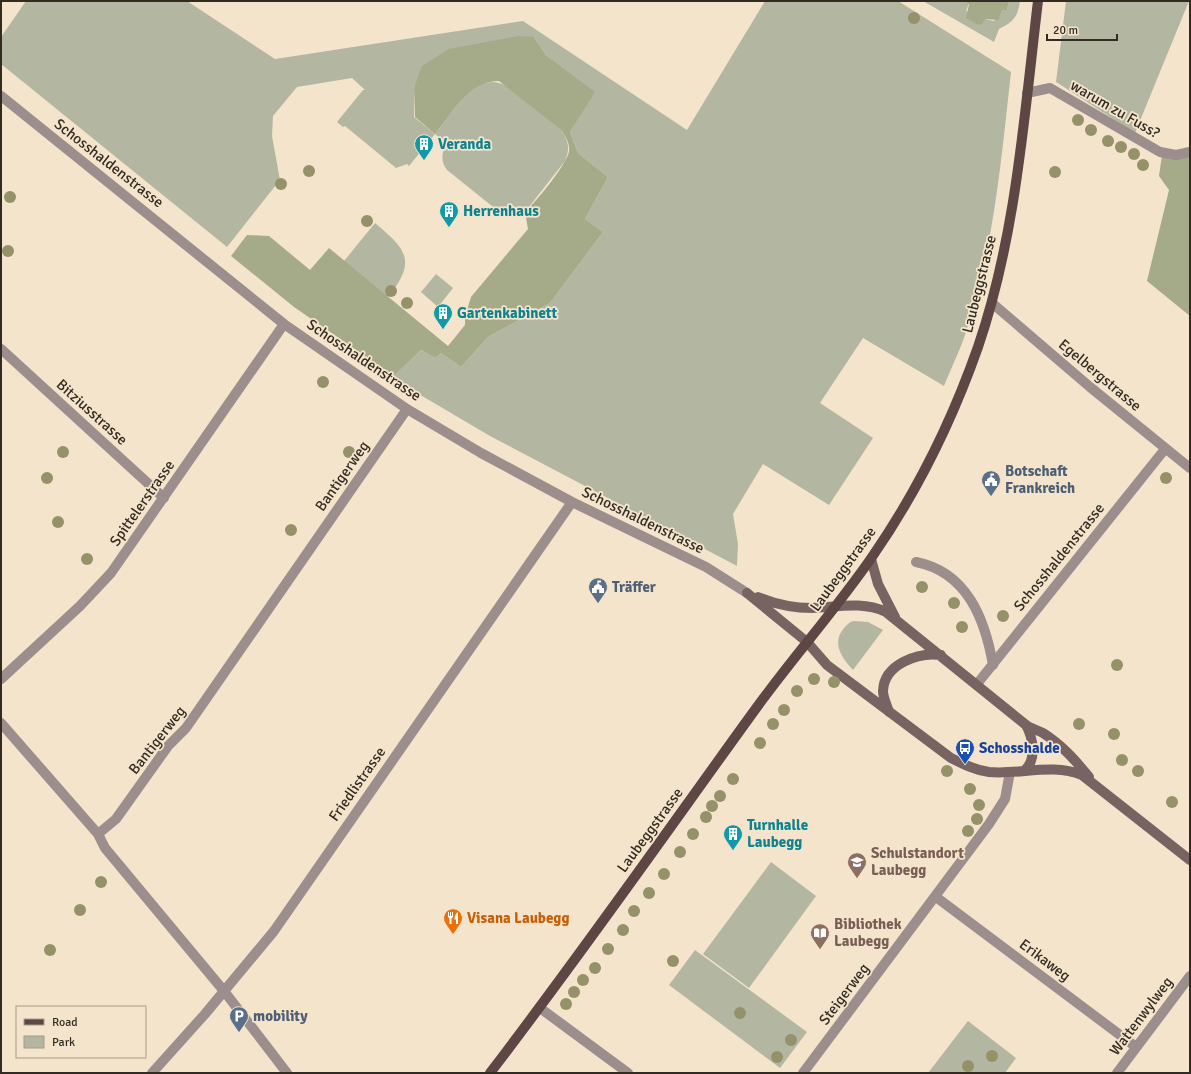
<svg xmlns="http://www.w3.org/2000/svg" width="1191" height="1074" font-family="Signika,sans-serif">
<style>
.green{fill:#b3b7a2}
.forest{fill:#a5aa89}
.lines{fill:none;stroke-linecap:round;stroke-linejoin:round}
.lane{stroke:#9c8e8d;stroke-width:10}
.street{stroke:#9c8e8d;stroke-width:10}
.secondary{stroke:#776462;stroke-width:10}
.primary{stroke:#5d4644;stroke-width:10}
.tree{fill:#959168}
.labels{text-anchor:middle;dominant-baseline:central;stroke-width:3.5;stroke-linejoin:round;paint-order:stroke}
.street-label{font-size:15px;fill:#312b21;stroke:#f5e4cc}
.culture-label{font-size:15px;font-weight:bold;fill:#0d838f;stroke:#f5e4cc;text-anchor:start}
.service-label{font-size:15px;font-weight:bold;fill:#4e5e75;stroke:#f5e4cc;text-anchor:start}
.transit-label{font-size:15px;font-weight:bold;fill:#164399;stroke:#f5e4cc;text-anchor:start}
.education-label{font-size:15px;font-weight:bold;fill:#785e54;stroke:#f5e4cc;text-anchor:start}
.food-label{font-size:15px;font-weight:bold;fill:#c56008;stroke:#f5e4cc;text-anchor:start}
</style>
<rect width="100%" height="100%" fill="#f5e4cc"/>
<!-- green -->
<path class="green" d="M26,1H187L275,59L523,21L687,130L765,1H898L1011,72C1001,162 993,255 963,341C957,356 950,371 944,386L863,338L820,403L873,438L829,505L763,464L733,514L738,544L737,566L490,436L417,393L394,376L421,350L435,358L441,353L461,367L488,337L550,303L603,232L585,219L608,177L578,153L570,132L594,92L546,55L534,37L423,66L414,87V117L435,134C452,114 476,68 506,86L562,131C569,142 570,149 565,161L525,212L511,216L503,215L447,170C440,161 442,153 446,143L435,134L409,166L407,164L396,168L345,126L343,127L337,122L363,90L412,87L365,90L352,78L297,87L273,116L272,136L280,180L227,247L1,64V37Z
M923,1H965L969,3L966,11L985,19L994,21L1002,10H1007L1009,1H1020C1018,17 1013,22 999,29L994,42Z
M1066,1H1189L1135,133L1056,82Z
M375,223C407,250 417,261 388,297L344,261Z
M436,274L453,288L438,307L421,292Z
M854,621L868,622L883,630L853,670C842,658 831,643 844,628C847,625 849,622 854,621Z
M771,862L816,896L749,988L703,954Z
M695,950L807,1032L780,1068L669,985Z
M968,1021L1016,1058L1005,1073H928Z"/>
<!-- forest -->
<path class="forest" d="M965,1H1009L1007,10H1002L998,20L985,19L982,24L978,25L966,18L969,4Z
M518,36L534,37L546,55L595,92L570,132L578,153L608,177L585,219L603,232L550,303L488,337L461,367L441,353L435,358L421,350L394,376L294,307L231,256L247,235L269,236L310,270L329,248L448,346L465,325V317L471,297L528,229L525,212C535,203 568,163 569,151C570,144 566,137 562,131L499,81C469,80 452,114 435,134L415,117L414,87L422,66L449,49Z
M1190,154V316L1147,281L1169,190L1159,176L1162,155Z"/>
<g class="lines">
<!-- lane -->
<path class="lane" d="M1027,93L1050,88L1160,152L1176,155L1190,152
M916,562C967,572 985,619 993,665
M224,991L287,1073"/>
<!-- street -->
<path class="street" d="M1,96L284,324L407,409L481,453L572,502L706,567L747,593
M992,303L1090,387L1190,468
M1,349L164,498
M1,679L80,606L111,573L284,324
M977,684L1165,449
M1,723L98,834L105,848L224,991
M98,834L116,819L168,746L186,728L407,409
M936,897L1136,1047
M540,1008L628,1073
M152,1073L205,1014L274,931L572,502
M803,1073L989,824L1005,799L1010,772
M1117,1073L1190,976"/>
<!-- secondary -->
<path class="secondary" d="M871,559L878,584L895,617
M747,593L807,642L827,665L951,758C963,764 975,770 989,772C1020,775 1052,763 1082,775L1190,860
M758,597C775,604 793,608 812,608C838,607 862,601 886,612L1026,725C1031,729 1038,730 1043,733C1062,745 1075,760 1089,777
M889,712C887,705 883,698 883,691C884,664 918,652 941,655
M1025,770C1037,759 1033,738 1026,725"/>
<!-- primary -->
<path class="primary" d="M490,1073C579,957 663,837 749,718C788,663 834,612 872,557C917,492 952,421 978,347C1016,236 1024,117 1038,1"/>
</g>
<!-- trees -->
<g class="tree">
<circle cx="914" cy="18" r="6"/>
<circle cx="1078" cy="120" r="6"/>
<circle cx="1091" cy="130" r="6"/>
<circle cx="1108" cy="141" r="6"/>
<circle cx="1121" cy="147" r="6"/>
<circle cx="1134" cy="154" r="6"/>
<circle cx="1143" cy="165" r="6"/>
<circle cx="309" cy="171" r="6"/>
<circle cx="1055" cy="172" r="6"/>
<circle cx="281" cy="184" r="6"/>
<circle cx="10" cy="197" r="6"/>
<circle cx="367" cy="221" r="6"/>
<circle cx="8" cy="251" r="6"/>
<circle cx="391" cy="291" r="6"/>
<circle cx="407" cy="303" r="6"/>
<circle cx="323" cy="382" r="6"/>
<circle cx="63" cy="452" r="6"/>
<circle cx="349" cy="452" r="6"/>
<circle cx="47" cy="478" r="6"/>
<circle cx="1166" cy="478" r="6"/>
<circle cx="58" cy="522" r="6"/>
<circle cx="291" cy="530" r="6"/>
<circle cx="87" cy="559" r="6"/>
<circle cx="922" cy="587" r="6"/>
<circle cx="954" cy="603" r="6"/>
<circle cx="1003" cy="616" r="6"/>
<circle cx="962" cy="627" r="6"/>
<circle cx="1117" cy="665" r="6"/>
<circle cx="814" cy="679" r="6"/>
<circle cx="834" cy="682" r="6"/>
<circle cx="797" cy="691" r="6"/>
<circle cx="784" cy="710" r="6"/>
<circle cx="773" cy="724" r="6"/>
<circle cx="1079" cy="724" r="6"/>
<circle cx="1114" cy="734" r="6"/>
<circle cx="760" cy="743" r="6"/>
<circle cx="1122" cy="760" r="6"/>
<circle cx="947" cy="771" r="6"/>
<circle cx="1138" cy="771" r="6"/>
<circle cx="733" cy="779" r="6"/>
<circle cx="970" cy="789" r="6"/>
<circle cx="720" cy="796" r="6"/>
<circle cx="1172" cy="802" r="6"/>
<circle cx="979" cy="805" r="6"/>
<circle cx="712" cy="806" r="6"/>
<circle cx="706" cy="817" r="6"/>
<circle cx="977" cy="819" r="6"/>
<circle cx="968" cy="831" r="6"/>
<circle cx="693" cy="834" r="6"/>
<circle cx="680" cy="852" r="6"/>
<circle cx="664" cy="874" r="6"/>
<circle cx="101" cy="882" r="6"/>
<circle cx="649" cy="893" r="6"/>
<circle cx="80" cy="910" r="6"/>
<circle cx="634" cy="911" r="6"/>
<circle cx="623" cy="930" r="6"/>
<circle cx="608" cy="949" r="6"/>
<circle cx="50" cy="950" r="6"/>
<circle cx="673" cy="961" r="6"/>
<circle cx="595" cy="968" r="6"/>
<circle cx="583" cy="980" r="6"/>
<circle cx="574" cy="992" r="6"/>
<circle cx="566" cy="1004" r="6"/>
<circle cx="740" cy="1013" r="6"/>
<circle cx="791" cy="1040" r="6"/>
<circle cx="992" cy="1056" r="6"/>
<circle cx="777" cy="1057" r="6"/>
<circle cx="968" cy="1066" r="6"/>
</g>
<!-- icons -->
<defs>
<symbol id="building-pin" viewBox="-11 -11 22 30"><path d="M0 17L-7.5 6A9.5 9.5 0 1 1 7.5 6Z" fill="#0f9aa8" stroke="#f5e4cc"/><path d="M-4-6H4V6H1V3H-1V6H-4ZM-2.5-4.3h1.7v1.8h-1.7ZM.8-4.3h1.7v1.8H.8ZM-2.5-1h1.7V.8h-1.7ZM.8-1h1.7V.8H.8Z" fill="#fff"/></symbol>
<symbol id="civic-pin" viewBox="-11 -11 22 30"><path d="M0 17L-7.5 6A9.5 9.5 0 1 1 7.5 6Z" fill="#5c6f8a" stroke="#f5e4cc"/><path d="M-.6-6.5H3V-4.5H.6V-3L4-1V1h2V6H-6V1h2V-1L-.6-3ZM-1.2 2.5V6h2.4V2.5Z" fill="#fff"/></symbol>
<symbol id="bus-pin" viewBox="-11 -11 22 30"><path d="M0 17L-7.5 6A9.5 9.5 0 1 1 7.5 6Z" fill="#1a4fb4" stroke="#f5e4cc"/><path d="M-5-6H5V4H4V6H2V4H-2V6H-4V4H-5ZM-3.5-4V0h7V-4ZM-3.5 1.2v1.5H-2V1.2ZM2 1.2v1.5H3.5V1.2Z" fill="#fff"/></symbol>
<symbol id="school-pin" viewBox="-11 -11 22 30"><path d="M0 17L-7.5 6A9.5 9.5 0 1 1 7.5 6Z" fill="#8d6e63" stroke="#f5e4cc"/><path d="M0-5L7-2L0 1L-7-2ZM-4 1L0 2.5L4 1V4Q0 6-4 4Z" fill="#fff"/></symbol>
<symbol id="restaurant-pin" viewBox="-11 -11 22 30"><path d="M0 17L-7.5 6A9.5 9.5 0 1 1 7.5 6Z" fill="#e8710a" stroke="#f5e4cc"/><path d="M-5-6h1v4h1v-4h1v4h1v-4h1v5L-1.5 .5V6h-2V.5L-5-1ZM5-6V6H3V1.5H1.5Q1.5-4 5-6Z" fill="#fff"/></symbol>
<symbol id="library-pin" viewBox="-11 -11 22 30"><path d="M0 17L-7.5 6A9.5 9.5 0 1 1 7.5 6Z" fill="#8d6e63" stroke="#f5e4cc"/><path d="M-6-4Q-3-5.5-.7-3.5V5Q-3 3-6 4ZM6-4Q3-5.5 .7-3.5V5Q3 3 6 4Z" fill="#fff"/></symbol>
<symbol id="parking-pin" viewBox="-11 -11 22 30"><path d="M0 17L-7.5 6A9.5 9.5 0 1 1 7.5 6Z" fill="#5c6f8a" stroke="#f5e4cc"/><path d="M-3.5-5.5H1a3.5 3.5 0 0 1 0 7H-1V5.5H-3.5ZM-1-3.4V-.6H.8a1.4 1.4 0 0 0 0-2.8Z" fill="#fff"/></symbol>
</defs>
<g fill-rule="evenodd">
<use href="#building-pin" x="413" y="133" width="22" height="30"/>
<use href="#building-pin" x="438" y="200" width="22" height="30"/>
<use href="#building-pin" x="432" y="302" width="22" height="30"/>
<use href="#civic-pin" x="980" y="469" width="22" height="30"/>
<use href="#civic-pin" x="587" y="576" width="22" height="30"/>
<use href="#bus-pin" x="954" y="737" width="22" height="30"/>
<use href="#building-pin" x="722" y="823" width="22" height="30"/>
<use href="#school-pin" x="846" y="851" width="22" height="30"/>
<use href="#restaurant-pin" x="442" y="907" width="22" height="30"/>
<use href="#library-pin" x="809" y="922" width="22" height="30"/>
<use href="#parking-pin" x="228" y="1005" width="22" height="30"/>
</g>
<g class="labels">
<!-- street labels -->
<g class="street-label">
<text transform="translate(1115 109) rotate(30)">warum zu Fuss?</text>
<text transform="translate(109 163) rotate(38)">Schosshaldenstrasse</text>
<text transform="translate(979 284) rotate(-76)">Laubeggstrasse</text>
<text transform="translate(364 360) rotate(34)">Schosshaldenstrasse</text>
<text transform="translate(1100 375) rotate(40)">Egelbergstrasse</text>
<text transform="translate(92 412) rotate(42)">Bitziusstrasse</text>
<text transform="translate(342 476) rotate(-55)">Bantigerweg</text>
<text transform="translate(142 503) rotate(-55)">Spittelerstrasse</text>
<text transform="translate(643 520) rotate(26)">Schosshaldenstrasse</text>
<text transform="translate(1059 557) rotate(-51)">Schosshaldenstrasse</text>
<text transform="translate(843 569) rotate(-54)">Laubeggstrasse</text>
<text transform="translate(157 740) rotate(-52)">Bantigerweg</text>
<text transform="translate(357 784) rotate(-55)">Friedlistrasse</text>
<text transform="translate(650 830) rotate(-54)">Laubeggstrasse</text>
<text transform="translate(1045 960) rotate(37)">Erikaweg</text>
<text transform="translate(844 994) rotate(-53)">Steigerweg</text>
<text transform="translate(1141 1016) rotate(-53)">Wattenwylweg</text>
</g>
<!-- culture labels -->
<g class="culture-label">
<text x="438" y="144">Veranda</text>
<text x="463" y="211">Herrenhaus</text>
<text x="457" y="313">Gartenkabinett</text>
<text x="747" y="825">Turnhalle<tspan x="747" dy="17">Laubegg</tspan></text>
</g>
<!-- service labels -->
<g class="service-label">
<text x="1005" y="471">Botschaft<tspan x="1005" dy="17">Frankreich</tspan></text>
<text x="612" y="587">Träffer</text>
<text x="253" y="1016">mobility</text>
</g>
<!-- transit labels -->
<g class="transit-label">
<text x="979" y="748">Schosshalde</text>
</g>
<!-- education labels -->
<g class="education-label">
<text x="871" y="853">Schulstandort<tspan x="871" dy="17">Laubegg</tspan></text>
<text x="834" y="924">Bibliothek<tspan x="834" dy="17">Laubegg</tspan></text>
</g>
<!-- food labels -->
<g class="food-label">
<text x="467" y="918">Visana Laubegg</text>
</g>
</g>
<!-- border -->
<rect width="1191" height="1074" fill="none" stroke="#312b21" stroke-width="4"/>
<!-- legend -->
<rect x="16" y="1006" width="130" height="52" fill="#f5e4cc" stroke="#a79a88"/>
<rect x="24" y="1019" width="20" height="6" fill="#5d4644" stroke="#a79a88"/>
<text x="52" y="1026" font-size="12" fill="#312b21">Road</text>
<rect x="24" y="1036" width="20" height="12" fill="#b3b7a2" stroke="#a79a88"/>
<text x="52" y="1046" font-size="12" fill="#312b21">Park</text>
<!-- scale -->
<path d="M1047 34v6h70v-6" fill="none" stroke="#312b21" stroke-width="2"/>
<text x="1053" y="34" font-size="12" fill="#312b21" stroke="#f5e4cc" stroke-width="3" paint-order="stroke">20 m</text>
</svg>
